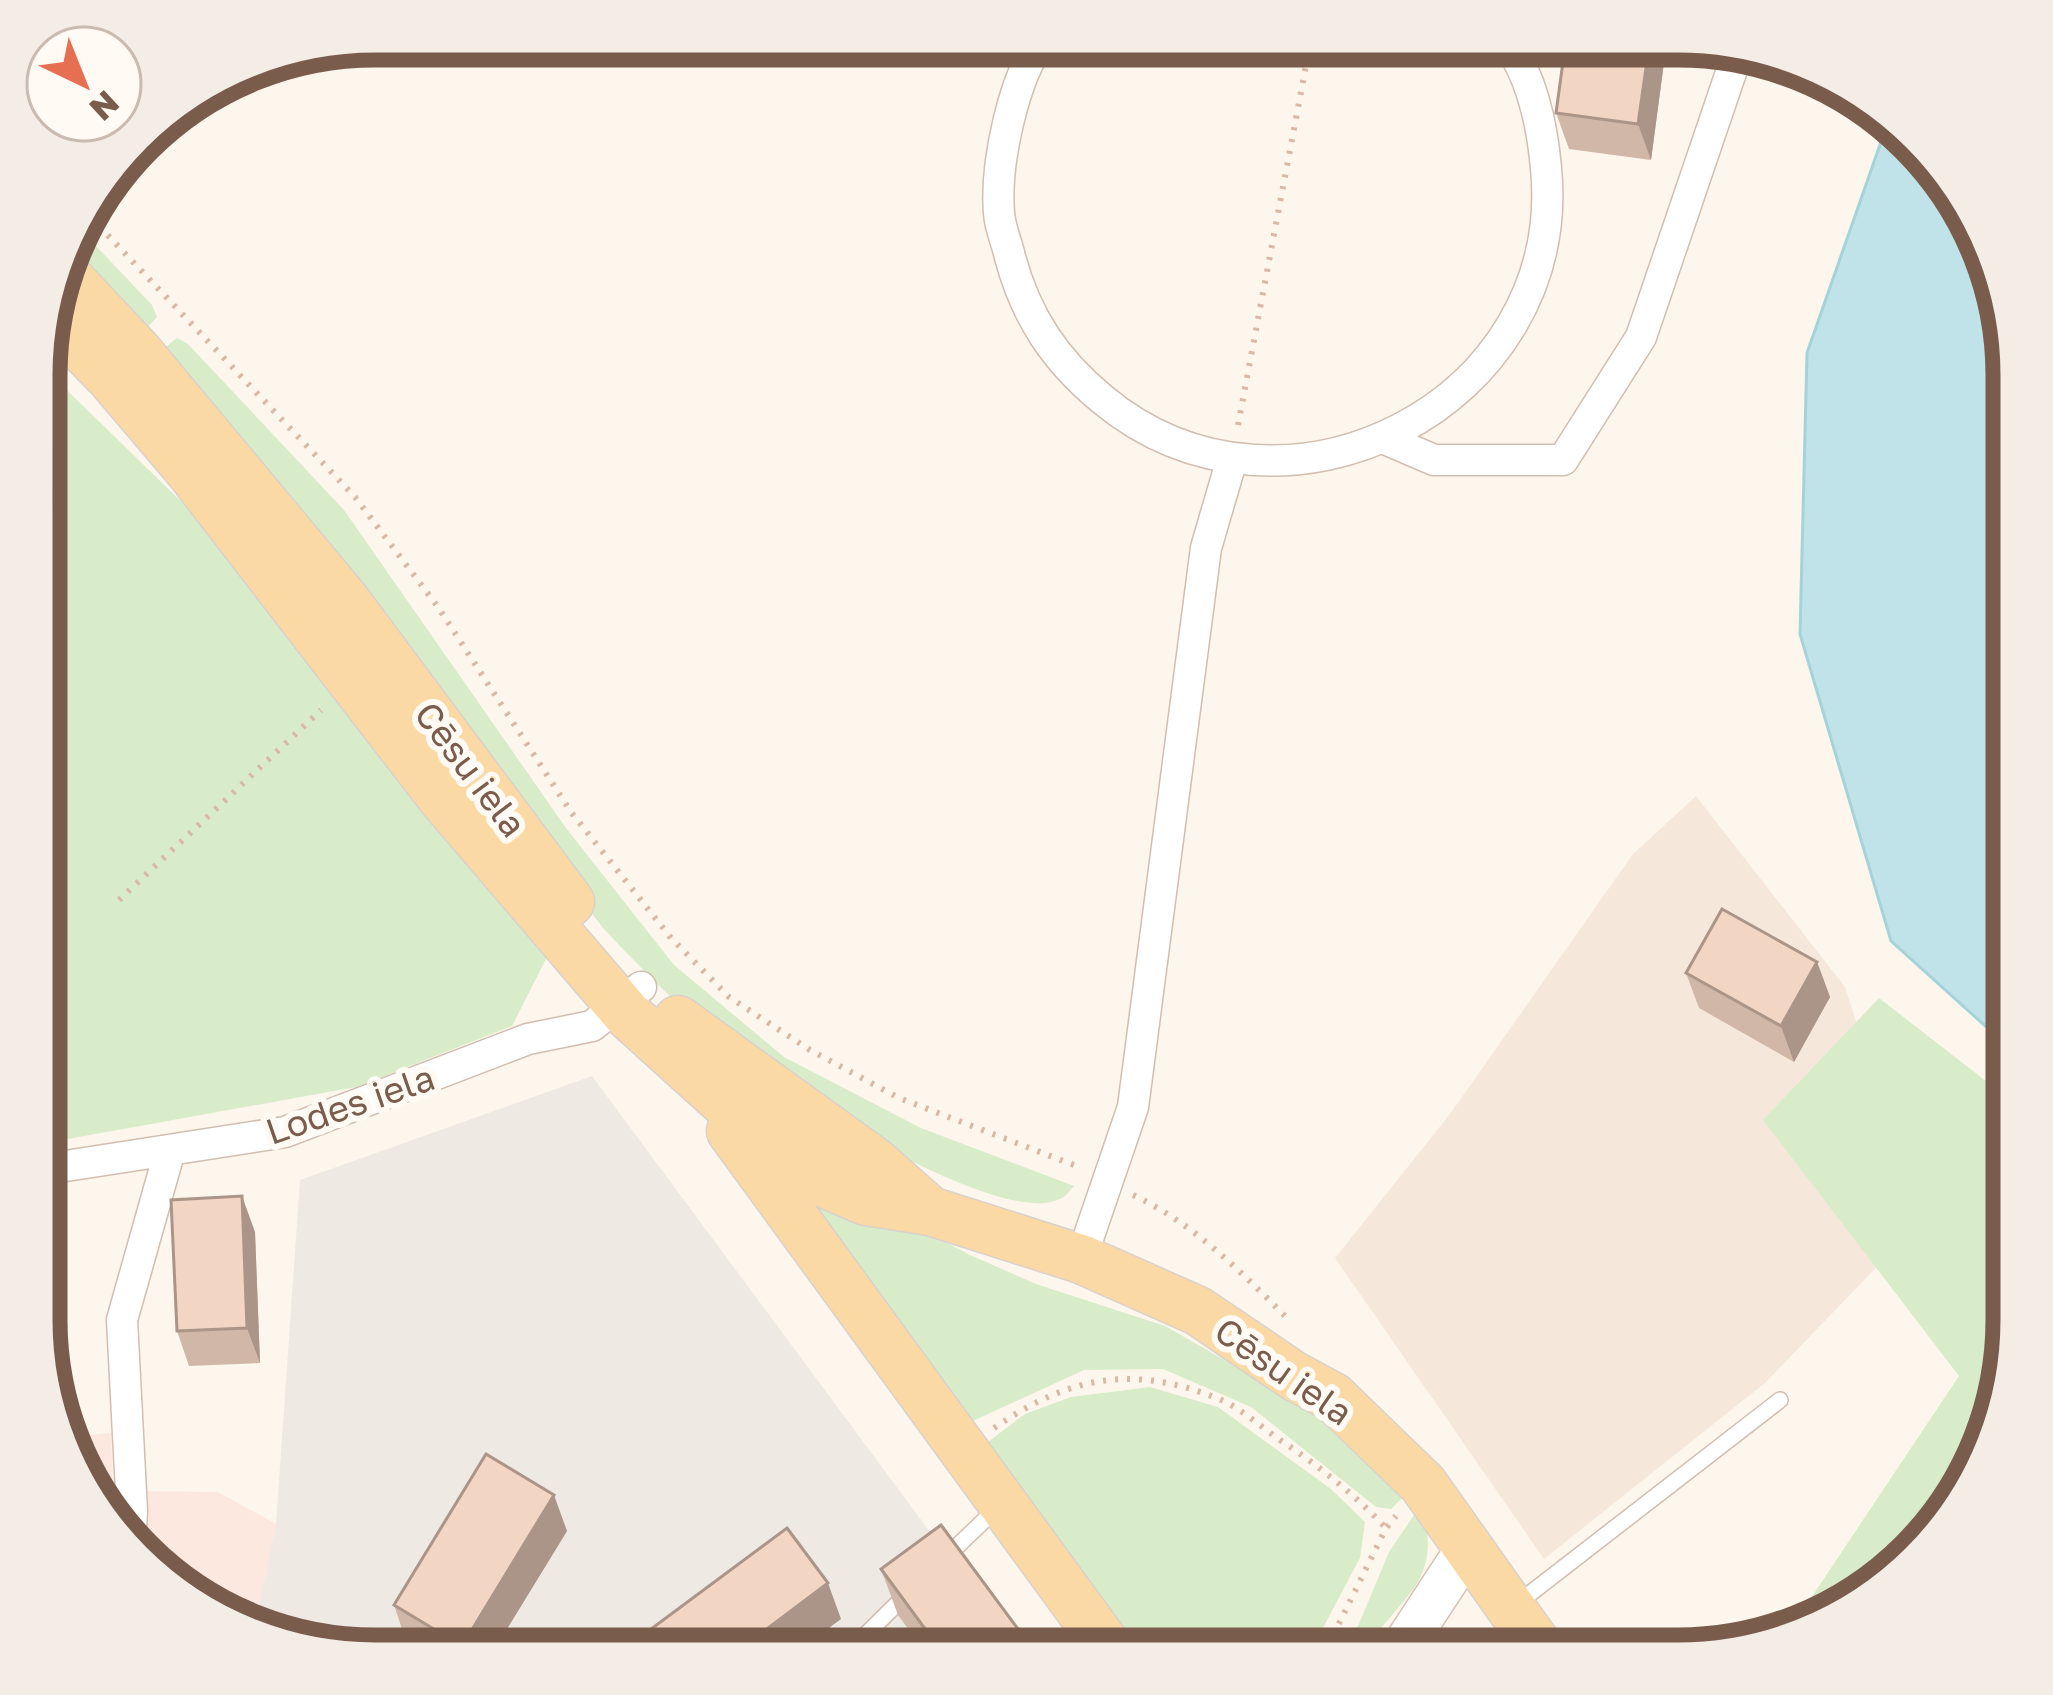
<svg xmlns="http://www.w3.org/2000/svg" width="2053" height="1695" font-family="'Golos Text',sans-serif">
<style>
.residential{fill:#f5e8da}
.commercial{fill:#fde8e0}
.industrial{fill:#efe9e4}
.green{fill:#d8ecc9}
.water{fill:#bfe3e8;stroke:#a5d3da;stroke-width:3}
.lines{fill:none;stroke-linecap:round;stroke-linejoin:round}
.service-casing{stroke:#d1beb0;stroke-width:18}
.minor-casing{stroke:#d1beb0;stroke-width:33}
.secondary-casing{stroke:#d6c0b0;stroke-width:45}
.primary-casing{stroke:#dad1cd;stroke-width:51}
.path{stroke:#d9b8a5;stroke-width:6;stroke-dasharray:3 9;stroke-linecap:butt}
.service{stroke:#fff;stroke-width:15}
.minor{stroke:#fff;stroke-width:30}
.secondary{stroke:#fff;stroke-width:42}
.primary{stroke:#fbd9a5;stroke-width:48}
.wall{fill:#d1b7a8}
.shaded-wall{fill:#aa9588}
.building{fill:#f3d5c3;stroke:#aa9588;stroke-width:3}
.labels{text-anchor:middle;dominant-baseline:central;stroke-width:12;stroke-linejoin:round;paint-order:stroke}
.street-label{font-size:36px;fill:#7a5c4d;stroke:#fffaf3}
.rim{fill:none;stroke:#7a5c4d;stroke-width:15}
</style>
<rect width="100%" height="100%" fill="#fdf6ec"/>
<!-- residential -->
<path class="residential" d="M1696,796L1845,987L1921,1221L1765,1383L1544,1559L1335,1258L1450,1114L1633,854Z"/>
<!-- commercial -->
<path class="commercial" d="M111,1433L113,1491L218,1492L276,1524L259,1633L246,1630L138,1558L73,1468L65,1437Z"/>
<!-- industrial -->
<path class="industrial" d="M592,1076L1022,1656L354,1655L254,1632L276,1524L300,1180Z"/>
<!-- green -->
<path class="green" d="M77,226L152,305L157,317L142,333L68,255Z
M177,338L188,344L344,510L566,828L674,965L784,1057L921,1128L1074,1186C1069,1191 1066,1197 1060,1199C1002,1228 794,1098 745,1060C693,1021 647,975 603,928L161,351Z
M42,366L226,545L548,955L512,1026L356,1087L40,1144Z
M1879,998L2013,1102V1343L1980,1468L1916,1557L1807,1630L1787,1634L1959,1376L1763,1120Z
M802,1191L900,1218L970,1255L1036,1284L1165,1326L1349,1431L1409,1491L1391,1509L1376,1507L1251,1407L1163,1369L1084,1370L964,1425Z
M1150,1387L1218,1407L1331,1489L1365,1522L1360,1558L1308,1656H1130L980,1448L1025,1414L1071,1397Z
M1422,1503C1444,1588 1400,1592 1362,1656H1340L1358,1626L1389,1552Z"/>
<!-- water -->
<path class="water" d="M1889,119L1915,137L1988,246L2004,326L2014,466L2013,1051L1891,941L1800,634L1807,353Z"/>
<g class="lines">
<defs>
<path id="service" d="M945,1558L997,1508
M1514,1606L1780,1400
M844,1656L906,1595"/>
<path id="minor" d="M1043,39C1013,76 995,166 999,213C1000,228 1007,243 1010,257C1026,317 1055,360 1102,399C1283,550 1569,404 1546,168C1542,124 1532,75 1505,40
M1385,439L1434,460H1563L1641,337L1739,49
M40,1170L285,1132L528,1039L592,1026L641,987
M1081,1259L1133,1107L1206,548L1232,459
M130,1546L132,1511L122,1320L170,1150"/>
<path id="secondary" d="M1397,1656L1469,1546"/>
<path id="primary" d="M62,271L139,353L345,600L570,902
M48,313L111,378L190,471L443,799L627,1014L741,1117L817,1180L866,1201L930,1211L1081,1259L1198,1311L1294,1376L1333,1397L1423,1484L1545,1656
M678,1020L876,1163L930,1211
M731,1131L1114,1656"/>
</defs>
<!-- service casing -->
<use href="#service" class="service-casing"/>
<!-- minor casing -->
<use href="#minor" class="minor-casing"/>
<!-- secondary casing -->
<use href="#secondary" class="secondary-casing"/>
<!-- primary casing -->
<use href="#primary" class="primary-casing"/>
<!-- path -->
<path class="path" d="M83,209L355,497L438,607L571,812L671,938L729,997L810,1050L899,1098L1079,1167
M1238,425L1311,39
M119,900L321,710
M1133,1195C1193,1223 1240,1271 1286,1317
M994,1428C1069,1376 1133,1364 1219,1399C1241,1408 1261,1427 1280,1440C1319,1466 1354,1494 1386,1528
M1323,1656L1386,1528L1396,1516"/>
<!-- service -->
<use href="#service" class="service"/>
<!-- minor -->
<use href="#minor" class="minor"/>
<!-- secondary -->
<use href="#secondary" class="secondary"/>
<!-- primary -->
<use href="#primary" class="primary"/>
</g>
<!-- wall -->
<path class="wall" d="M1667,40L1651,160L1569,149L1556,113Z
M1817,962L1830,997L1794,1062L1699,1008L1686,973Z
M255,1232L260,1363L189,1366L177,1331Z
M567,1531L491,1655H431L406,1641L394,1605Z
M881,1569L1038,1656H928L898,1615Z"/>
<!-- shaded-wall -->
<path class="shaded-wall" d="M1650,40H1667L1651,160L1638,124Z
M1817,962L1830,997L1794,1062L1781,1026Z
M242,1196L255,1232L260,1363L247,1328Z
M554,1495L567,1531L491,1655H465L462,1646Z
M828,1583L841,1619L791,1656H731Z"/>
<!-- building -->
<path class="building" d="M1566,40H1650L1638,124L1556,113Z
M1722,909L1817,962L1781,1026L1686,973Z
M242,1196L247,1328L177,1331L171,1200Z
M486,1454L554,1495L462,1646L394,1605Z
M941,1525L1038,1656H945L881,1569Z
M787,1528L828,1583L731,1656L616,1655Z
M1455,1649L1459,1656H1444Z"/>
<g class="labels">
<!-- street labels -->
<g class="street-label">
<text transform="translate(471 769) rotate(53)">Cēsu iela</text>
<text transform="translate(350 1104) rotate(-19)">Lodes iela</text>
<text transform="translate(1284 1371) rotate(35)">Cēsu iela</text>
</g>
</g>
<!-- crop -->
<path d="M0 0H2053V1695H0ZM375 60H1678A315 315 0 0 1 1993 375V1320A315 315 0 0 1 1678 1635H375A315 315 0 0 1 60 1320V375A315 315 0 0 1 375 60Z" fill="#f4ede6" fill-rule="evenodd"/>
<path class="rim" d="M375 60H1678A315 315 0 0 1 1993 375V1320A315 315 0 0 1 1678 1635H375A315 315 0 0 1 60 1320V375A315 315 0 0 1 375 60Z"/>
<!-- north arrow -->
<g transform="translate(84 84) rotate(137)"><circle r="57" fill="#fffaf3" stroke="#cabbb1" stroke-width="3"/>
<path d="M0-9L21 45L0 30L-21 45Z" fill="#e76f51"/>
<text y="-18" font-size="33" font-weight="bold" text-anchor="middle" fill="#7a5c4d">N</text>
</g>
</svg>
